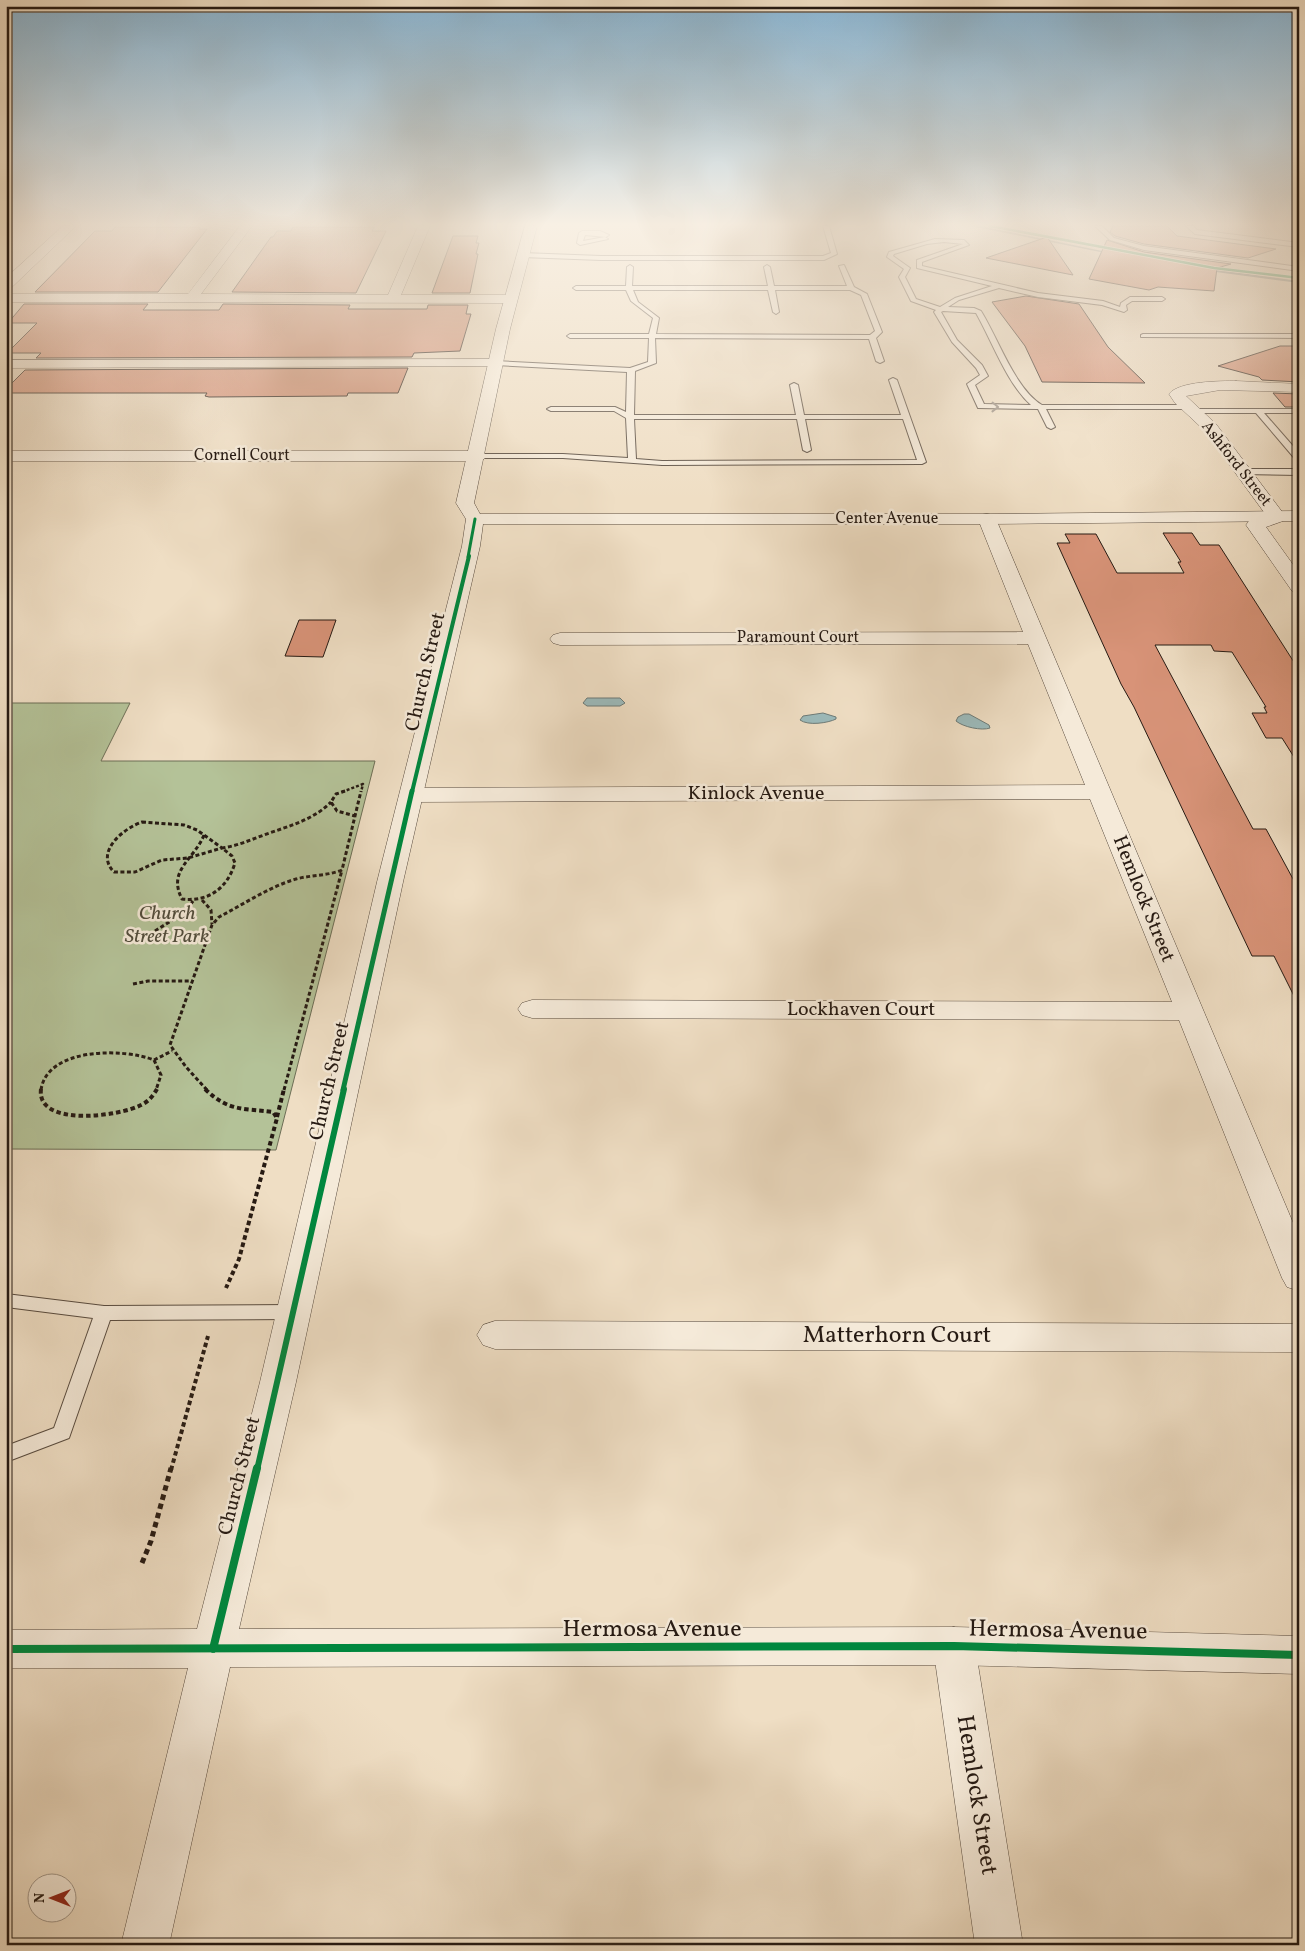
<svg xmlns="http://www.w3.org/2000/svg" width="1305" height="1951" font-family="Vollkorn,serif">
<style>
.green{fill:#b4c298;stroke:#6d6e56}
.water{fill:#9cbbbc;stroke:#6d7b78}
.lines{fill:none;stroke-linecap:round;stroke-linejoin:round}
.stream{fill:#6d7b78;fill-rule:evenodd}
.building{fill:#d89378;stroke:#261a13}
.service-casing{stroke:#584b3f;stroke-width:2}
.minor-casing{stroke:#584b3f;stroke-width:1}
.tertiary-casing{stroke:#584b3f;stroke-width:1}
.path-far3{stroke:#261a13;stroke-width:2.5;stroke-dasharray:3 2;stroke-linecap:butt}
.path-far2{stroke:#261a13;stroke-width:3;stroke-dasharray:4 2.5;stroke-linecap:butt}
.path-far1{stroke:#261a13;stroke-width:4;stroke-dasharray:4.5 3;stroke-linecap:butt}
.path{stroke:#261a13;stroke-width:5;stroke-dasharray:5.5 4;stroke-linecap:butt}
.service{fill:#f5ead9;fill-rule:evenodd}
.minor{fill:#f5ead9;fill-rule:evenodd}
.tertiary{fill:#f5ead9;fill-rule:evenodd}
.cycleway-far5-casing{stroke:#f5ead9;stroke-width:4}
.cycleway-far4-casing{stroke:#f5ead9;stroke-width:5}
.cycleway-far3-casing{stroke:#f5ead9;stroke-width:6}
.cycleway-far2-casing{stroke:#f5ead9;stroke-width:8}
.cycleway-far1-casing{stroke:#f5ead9;stroke-width:9}
.cycleway-casing{stroke:#f5ead9;stroke-width:11}
.cycleway-far5{stroke:#00873e;stroke-width:2.5}
.cycleway-far4{stroke:#00873e;stroke-width:3}
.cycleway-far3{stroke:#00873e;stroke-width:4}
.cycleway-far2{stroke:#00873e;stroke-width:5}
.cycleway-far1{stroke:#00873e;stroke-width:6}
.cycleway{stroke:#00873e;stroke-width:8}
.oneway{stroke:#988c80}
.labels{text-anchor:middle;dominant-baseline:central;stroke-width:5;stroke-linejoin:round;paint-order:stroke}
.far-street-label{font-size:16px;fill:#261a13;stroke:#f5ead9}
.street-label{font-size:20px;fill:#261a13;stroke:#f5ead9}
.park-label{font-size:20px;font-style:italic;fill:#514c3b;stroke:#f5ead9}
.near-street-label{font-size:24px;fill:#261a13;stroke:#f5ead9}
</style>
<rect width="100%" height="100%" fill="#efdec4"/>
<filter id="stains"><feTurbulence type="fractalNoise" baseFrequency=".004" numOctaves="4"/><feColorMatrix values="0 0 0 0 .2 0 0 0 0 .09 0 0 0 0 .02 0 0 0 .5 -.17"/></filter>
<radialGradient id="worn" r=".72"><stop offset=".6" stop-color="#630" stop-opacity="0"/><stop offset="1" stop-color="#630" stop-opacity=".3"/></radialGradient>
<!-- green -->
<path class="green" d="M6,703H130L101,761H375L276,1150L6,1149Z"/>
<!-- water -->
<path class="water" d="M587,698H620L625,703L620,706H587L583,703Z
M823,713L836,717V719C828,723 808,726 800,720L803,716Z
M964,714H969L989,725L990,728C982,731 963,727 956,721L958,717Z"/>
<g class="lines">
<!-- stream -->
<path class="stream" d="M971,226H981L1117,254L1115,255Z
M1203,268L1299,281V283L1201,270Z"/>
</g>
<!-- building -->
<path class="building" d="M1113,226H1167L1177,236L1276,249L1248,258L1144,244L1115,236L1110,232Z
M115,227H200L199,229H207L158,292H35L95,231H112Z
M293,227H374L372,231H386L356,293L232,292L271,237H273L277,231H291Z
M453,236H478L476,243H479L476,254H478L470,293H432Z
M1047,237L1073,275L986,258Z
M1107,240L1144,252L1231,264L1217,268L1214,291L1158,287L1149,290L1089,279Z
M1026,296L1079,304L1108,347L1145,383L1042,382L1025,346L992,302Z
M24,304H148L143,310H219L223,304L350,305L348,309H427L428,305H468L466,314H471L460,351L414,353L412,357L36,358L41,353H7L37,323H8Z
M1280,346H1299V382L1262,380L1259,377L1218,366Z
M408,368L398,393H348L347,396L209,397L205,396L207,393H6V389L25,370Z
M1273,393L1299,394V407H1285Z
M1163,533H1192L1200,545H1219L1299,670V765L1282,738H1266L1252,713H1267L1264,707H1266L1232,652L1214,651L1211,645H1155L1253,829H1266L1299,890V1006L1274,956H1252L1134,707L1121,684L1057,543H1070L1065,534H1096L1117,573H1184L1178,562H1181Z
M299,620H336L323,657L285,656Z"/>
<g class="lines">
<defs>
<path id="service" d="M823,226H829L837,254L824,260H601L522,257L519,255L522,253L601,256H823L831,253Z
M1095,226H1102L1114,238L1144,246L1299,267V271L1144,250L1110,240Z
M1186,226H1193L1197,230L1299,243V247L1195,234Z
M582,231H600L609,235L606,237L585,235L583,241L605,237L608,239L580,245L577,243L579,233Z
M935,239L964,240L969,245L922,262V266L1038,293L1103,301L1120,307L1121,303L1130,297H1162L1165,299L1162,301H1132L1126,305L1127,310L1124,312L1102,305L1038,297L999,288L959,300L948,307L974,308L981,311C998,338 1015,389 1042,405H1189L1193,407L1189,409H1046L1055,427L1051,429L1047,427L1038,409L978,408L967,384L980,375L976,368L952,342L934,312L936,310L911,301L899,277L904,269L887,257L889,252ZM944,242L963,244L917,260V268L992,286L955,298L940,307L916,299L905,277L910,268L893,256L894,254L927,244ZM943,311L976,313C992,341 1007,384 1031,405L984,404L975,385L988,376L982,365L957,340L941,312Z
M630,265L633,267L632,286H768L764,267L767,265L770,267L774,286H847L839,266L844,265L854,287L867,294L882,332L876,338L884,361L880,363L876,361L869,339L655,338L656,363L635,371L634,415H796L790,385L794,383L798,385L804,415H901L889,380L893,378L897,380L926,462L922,464L662,465L563,458H475L474,456L478,454H563L628,458L626,418L614,411H551L547,409L551,407H615L626,412L627,372L495,365L491,363L495,361L630,368L648,362L649,338H570L567,336L570,334H649L653,318L631,301L626,290H576L573,288L576,286H626L627,267ZM633,290H768L773,312L776,314L779,312L775,290H850L861,295L875,331L870,335L656,334L659,318L638,302ZM634,419H797L803,450L807,452L811,450L805,419H903L917,460L662,461L636,459Z
M1143,334H1299V338L1141,337V335Z
M1190,409H1299V413H1264L1299,453V460H1296L1256,413H1193L1189,411Z
M1243,469H1299V475L1240,474L1239,472Z
M6,1294L104,1306L294,1305L300,1307L303,1312L300,1317L294,1319L110,1320L69,1438L6,1462V1446L54,1428L93,1318L6,1307Z"/>
<path id="minor" d="M63,226H76L11,288L6,289V278Z
M240,226H252L201,294L388,295L418,226H430L401,295H510L517,299L510,303L6,302V294H188Z
M495,359L500,360L502,363L500,366L6,368V360Z
M1236,381L1299,384V392L1220,390L1186,396L1216,424L1286,517L1283,521L1266,527L1299,573V593L1292,591L1246,525L1249,521L1266,515L1204,430L1175,403L1169,394C1179,381 1221,381 1236,381Z
M6,451H478L484,453L486,456L484,459L478,461H6Z
M987,514L993,515L996,519L1299,1237V1291L1287,1287L1282,1278L1179,1020L532,1018L522,1015L518,1009L522,1003L532,1000L1172,1002L1090,799L413,802L405,800L401,795L405,790L413,788L1085,785L1028,644L560,645L553,643L550,639L553,635L560,633L1023,632L978,519L981,515Z
M495,1321L1299,1324V1352L495,1349L483,1345L477,1335L483,1325Z
M954,1627L969,1632L975,1646L1023,1945H975L933,1646L939,1632Z"/>
<path id="tertiary" d="M525,226H537L510,329L474,503L480,514H987L1299,511V521L987,524H483L480,546L403,882L296,1382L239,1629L954,1627L1299,1636V1674L954,1665L230,1667L169,1945H121L188,1668H6V1630L197,1629L260,1382L377,882L462,546L466,519L456,503L496,329Z"/>
</defs>
<!-- service casing -->
<use href="#service" class="service-casing"/>
<!-- minor casing -->
<use href="#minor" class="minor-casing"/>
<!-- tertiary casing -->
<use href="#tertiary" class="tertiary-casing"/>
<!-- path-far3 -->
<path class="path-far3" d="M342,792L363,784L361,792"/>
<!-- path-far2 -->
<path class="path-far2" d="M345,791L336,794L331,802L337,811L355,816
M142,822L184,825L197,830L222,848L188,858L162,860L135,872H114C94,852 124,828 142,822Z
M204,835C194,860 167,870 182,899C208,902 227,889 235,863L232,856L222,848C237,846 250,840 264,835C288,826 312,821 331,802
M202,900L211,910L212,924
M155,931L185,912L193,901
M133,984L148,981H193
M154,1060L161,1075L156,1090
M154,1060L172,1051
M41,1090C47,1047 124,1048 154,1060
M207,1090L186,1067L170,1045L212,925L219,917C244,904 269,887 296,879C311,875 327,876 342,870L361,791
M284,1090L342,870"/>
<!-- path-far1 -->
<path class="path-far1" d="M41,1089C36,1128 121,1116 141,1105C148,1102 153,1096 157,1089
M205,1089C229,1112 243,1108 273,1112L277,1118L239,1259L226,1288
M277,1117L284,1089
M171,1470L208,1336"/>
<!-- path -->
<path class="path" d="M142,1563L151,1541L171,1468"/>
<!-- service -->
<use href="#service" class="service"/>
<!-- minor -->
<use href="#minor" class="minor"/>
<!-- tertiary -->
<use href="#tertiary" class="tertiary"/>
<defs>
<path id="cycleway-far5" d="M990,226L1214,268L1299,278"/>
<path id="cycleway-far4" d="M468,557L475,519"/>
<path id="cycleway-far3" d="M412,792L469,556"/>
<path id="cycleway-far2" d="M343,1090L412,791"/>
<path id="cycleway-far1" d="M257,1470L344,1089"/>
<path id="cycleway" d="M6,1649L954,1646L1299,1655
M213,1649L257,1468"/>
</defs>
<!-- cycleway-far5 casing -->
<use href="#cycleway-far5" class="cycleway-far5-casing"/>
<!-- cycleway-far4 casing -->
<use href="#cycleway-far4" class="cycleway-far4-casing"/>
<!-- cycleway-far3 casing -->
<use href="#cycleway-far3" class="cycleway-far3-casing"/>
<!-- cycleway-far2 casing -->
<use href="#cycleway-far2" class="cycleway-far2-casing"/>
<!-- cycleway-far1 casing -->
<use href="#cycleway-far1" class="cycleway-far1-casing"/>
<!-- cycleway casing -->
<use href="#cycleway" class="cycleway-casing"/>
<!-- cycleway-far5 -->
<use href="#cycleway-far5" class="cycleway-far5"/>
<!-- cycleway-far4 -->
<use href="#cycleway-far4" class="cycleway-far4"/>
<!-- cycleway-far3 -->
<use href="#cycleway-far3" class="cycleway-far3"/>
<!-- cycleway-far2 -->
<use href="#cycleway-far2" class="cycleway-far2"/>
<!-- cycleway-far1 -->
<use href="#cycleway-far1" class="cycleway-far1"/>
<!-- cycleway -->
<use href="#cycleway" class="cycleway"/>
</g>
<!-- one-way arrows -->
<defs><path id="oneway-chevron" d="M-2-3.5L2.5 0L-2 3.5" fill="none" stroke-width="1.6" stroke-linecap="round" stroke-linejoin="round" transform="scale(1.25)"/></defs>
<use class="oneway" href="#oneway-chevron" transform="translate(995 407) rotate(1)"/>
<!-- sky -->
<linearGradient id="sky" x2="0" y2="1"><stop stop-color="#89b7d6"/><stop offset="0.45" stop-color="#f8f0e4"/><stop offset="1" stop-color="#f8f0e4" stop-opacity="0"/></linearGradient>
<rect width="1305" height="499" fill="url(#sky)"/>
<g class="labels">
<!-- far-street labels -->
<g class="far-street-label">
<text x="242" y="456">Cornell Court</text>
<text transform="translate(1236 464) rotate(52)">Ashford Street</text>
<text x="887" y="519">Center Avenue</text>
<text x="798" y="638">Paramount Court</text>
</g>
<!-- street labels -->
<g class="street-label">
<text transform="translate(426 672) rotate(-77)">Church Street</text>
<text x="756" y="794">Kinlock Avenue</text>
<text transform="translate(1143 899) rotate(68)">Hemlock Street</text>
<text x="861" y="1010">Lockhaven Court</text>
<text transform="translate(330 1081) rotate(-77)">Church Street</text>
<text transform="translate(240 1476) rotate(-76)">Church Street</text>
</g>
<!-- park labels -->
<g class="park-label">
<text x="167" y="914">Church<tspan x="167" dy="23">Street Park</tspan></text>
</g>
<!-- near-street labels -->
<g class="near-street-label">
<text x="897" y="1336">Matterhorn Court</text>
<text x="652" y="1630">Hermosa Avenue</text>
<text transform="translate(1058 1631) rotate(1)">Hermosa Avenue</text>
<text transform="translate(976 1795) rotate(81)">Hemlock Street</text>
</g>
</g>
<!-- margin -->
<rect width="1305" height="1951" fill="none" stroke="#efdec4" stroke-width="25"/>
<rect x="8" y="8" width="1290" height="1936" fill="none" stroke="#261a13" stroke-width="2.5"/>
<rect x="12" y="12" width="1280" height="1926" fill="none" stroke="#261a13"/>
<!-- north arrow -->
<g transform="translate(52 1898) rotate(270)"><circle r="24" fill="#f5ead9" stroke="#a2978a"/>
<path d="M0-4L9 19L0 12L-9 19Z" fill="#8f2418"/>
<text y="-8" font-size="14" font-weight="bold" text-anchor="middle" fill="#261a13">N</text>
</g>
<rect width="100%" height="100%" filter="url(#stains)"/>
<rect width="100%" height="100%" fill="url(#worn)"/>
</svg>
